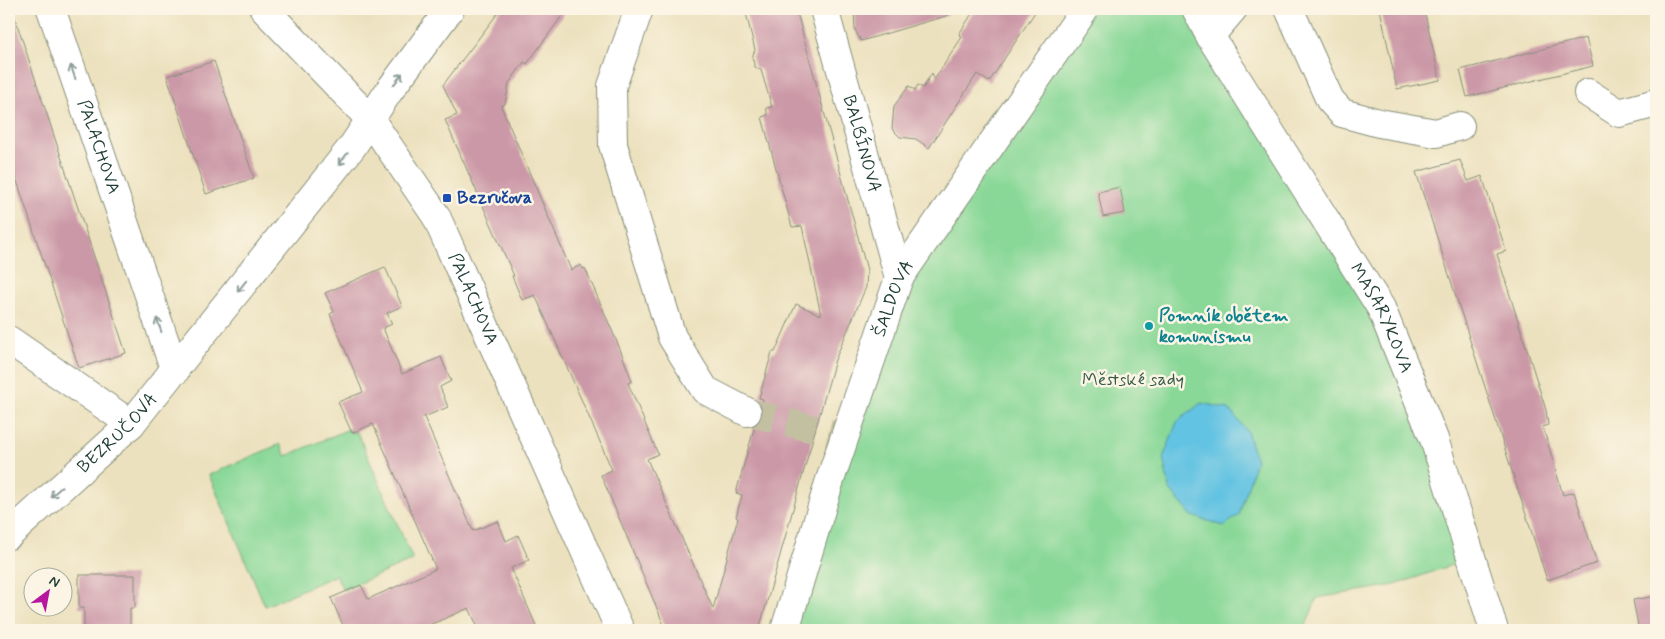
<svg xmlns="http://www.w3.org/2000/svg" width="1665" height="639" font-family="Mynerve,sans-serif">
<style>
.green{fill:#89d898;stroke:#548a66}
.water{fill:#64c3e2;stroke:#42808b}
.building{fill:#cb98a7}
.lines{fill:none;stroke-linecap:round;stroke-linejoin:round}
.minor-tunnel{stroke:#c3c0a2;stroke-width:28;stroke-dasharray:28 14;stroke-linecap:butt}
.minor-casing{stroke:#868f79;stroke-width:30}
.minor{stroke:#fff;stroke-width:28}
.oneway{stroke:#8f9e9a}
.transit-dot{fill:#1a4fb4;stroke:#fcf5e5;stroke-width:2}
.culture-dot{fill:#0f9aa8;stroke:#fcf5e5;stroke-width:2}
.labels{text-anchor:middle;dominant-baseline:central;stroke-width:5;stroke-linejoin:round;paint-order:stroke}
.street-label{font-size:18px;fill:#1f3d34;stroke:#fcf5e5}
.transit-label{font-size:18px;font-weight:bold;fill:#164399;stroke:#fcf5e5;text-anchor:start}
.culture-label{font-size:18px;font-weight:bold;fill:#0d838f;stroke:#fcf5e5;text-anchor:start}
.park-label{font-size:18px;fill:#345c48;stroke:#fcf5e5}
</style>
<rect width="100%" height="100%" fill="#fcf5e5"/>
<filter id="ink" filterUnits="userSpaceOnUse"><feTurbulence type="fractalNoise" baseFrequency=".02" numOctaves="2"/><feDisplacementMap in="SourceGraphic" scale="10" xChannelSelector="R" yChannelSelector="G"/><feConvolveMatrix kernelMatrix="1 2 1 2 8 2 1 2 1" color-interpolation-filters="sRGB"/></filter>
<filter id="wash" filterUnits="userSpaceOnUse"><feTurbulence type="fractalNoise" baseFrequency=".0096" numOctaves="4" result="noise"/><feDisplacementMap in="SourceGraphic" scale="20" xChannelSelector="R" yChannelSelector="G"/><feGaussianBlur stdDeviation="1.12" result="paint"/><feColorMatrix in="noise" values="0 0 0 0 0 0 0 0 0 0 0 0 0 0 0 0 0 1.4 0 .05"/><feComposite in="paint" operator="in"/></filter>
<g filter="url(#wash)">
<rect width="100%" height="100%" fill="#ece1be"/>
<!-- green -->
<path class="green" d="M1085,9H1196L1381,308L1472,558L1395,585L1317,598L1304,630H785L899,278Z
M349,429L352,433L357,432L413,560L343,590L336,575L265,606L209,475L280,444L286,456Z"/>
<!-- water -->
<path class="water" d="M1201,403L1229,409L1247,431L1256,461L1239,515L1224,526L1192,516L1170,490L1163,458L1177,422Z"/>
<g id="blocks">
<!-- building -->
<path class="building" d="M501,9H567L527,64L524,62L509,83L505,104L501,106L571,270L581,265L583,269L585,268L620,349L632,381L628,383L658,454L647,459L713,609L738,518L736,517L742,495L736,493L755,425L761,419L763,399L759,398L772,352H775L796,304L821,315L802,226L792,227L762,117L768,115L766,108L772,107L761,70L755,67L752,57L755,50L745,9H796L867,270L866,287L835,360L759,630H666L601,475L612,470L597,435L535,295L522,300L512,276H514L445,120L457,115L443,85Z
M854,9H948L949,15L861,41L855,30Z
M975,9H1037L989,82L977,74L929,148L916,139L900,137L892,129L894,106L909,86L915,90L918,85L923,88L932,73L934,80L962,37L959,34Z
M1380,9H1424L1440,80L1397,89Z
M13,12L126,353L79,368L9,157V13Z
M1586,38L1593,66L1467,97L1460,70Z
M214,61L254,178L206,194L167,76Z
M1460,160L1468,181L1482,176L1506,251L1497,254L1546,410L1548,425L1543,427L1563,495L1574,492L1597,563L1547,580L1416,172Z
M1120,187L1125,213L1103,217L1098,192Z
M385,267L402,306L387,313L392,324L383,328L402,374L441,357L451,381L440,387L448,407L424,417L473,531L498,521L506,541L518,535L529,560L511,568L538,630H479L469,608L418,630H345L331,598L361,585L368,599L436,569L373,424L352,433L338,402L363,392L330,314L334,312L325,293Z
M79,575H135V608H130V630H84V608H79Z
M1656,596V630H1639L1633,600Z"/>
</g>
</g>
<g filter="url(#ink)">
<use href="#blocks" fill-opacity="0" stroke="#868f79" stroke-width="1"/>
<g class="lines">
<!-- minor-tunnel -->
<path class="minor-tunnel" d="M747,412L845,437"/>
<defs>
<g id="minor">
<path id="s1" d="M51,9L175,371"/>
<path id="s2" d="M264,9L370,119L436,216L620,630"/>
<path d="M639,9L612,86L613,145L672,337L705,390L747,412"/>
<path id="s3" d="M824,9L899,278"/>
<path id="s4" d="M1196,9L1210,36L1381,308L1434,439L1494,630"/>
<path d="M1289,9L1330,100L1342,113L1379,123L1436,133L1460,126"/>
<path d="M1210,36L1233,9"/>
<path d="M1588,93L1619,113L1656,103"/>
<path d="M9,340L131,424"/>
<path id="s5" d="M9,535L131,424L352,147L389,91L450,9"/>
<path id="s6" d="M785,630L829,483L899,278L1085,9"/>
</g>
</defs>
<!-- minor casing -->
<use href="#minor" class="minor-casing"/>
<!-- minor -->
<use href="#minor" class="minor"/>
</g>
<!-- one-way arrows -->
<defs><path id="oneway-shaft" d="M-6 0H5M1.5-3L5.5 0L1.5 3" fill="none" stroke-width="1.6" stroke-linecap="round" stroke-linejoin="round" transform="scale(1.25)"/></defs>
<g class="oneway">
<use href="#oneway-shaft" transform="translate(73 72) rotate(-109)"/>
<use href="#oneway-shaft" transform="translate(398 79) rotate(-54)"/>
<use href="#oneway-shaft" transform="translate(343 159) rotate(128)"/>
<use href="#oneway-shaft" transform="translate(242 286) rotate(128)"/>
<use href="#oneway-shaft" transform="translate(159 325) rotate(-109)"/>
<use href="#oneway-shaft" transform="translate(56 492) rotate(138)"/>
</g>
</g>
<!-- markers -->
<rect class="transit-dot" x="442" y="193" width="10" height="10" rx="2.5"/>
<circle class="culture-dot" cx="1149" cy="326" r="5"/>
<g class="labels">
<!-- street labels -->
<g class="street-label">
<text stroke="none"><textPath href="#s3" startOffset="140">BALBÍNOVA</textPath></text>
<text stroke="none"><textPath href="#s1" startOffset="146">PALACHOVA</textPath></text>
<text stroke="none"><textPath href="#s2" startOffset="361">PALACHOVA</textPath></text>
<text stroke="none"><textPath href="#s6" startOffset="349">ŠALDOVA</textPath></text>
<text stroke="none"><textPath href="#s4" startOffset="361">MASARYKOVA</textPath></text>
<text stroke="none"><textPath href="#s5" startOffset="149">BEZRUČOVA</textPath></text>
</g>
<!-- transit labels -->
<g class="transit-label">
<text x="457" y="198">Bezručova</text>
</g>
<!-- culture labels -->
<g class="culture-label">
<text x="1159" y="316">Pomník obětem<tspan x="1159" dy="21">komunismu</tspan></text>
</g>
<!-- park labels -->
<g class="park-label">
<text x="1133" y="380">Městské sady</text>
</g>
</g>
<!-- margin -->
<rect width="1665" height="639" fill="none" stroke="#fcf5e5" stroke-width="30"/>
<!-- north arrow -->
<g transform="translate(48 592) rotate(32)"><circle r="24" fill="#fcf5e5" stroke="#a4ab9e"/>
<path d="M0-4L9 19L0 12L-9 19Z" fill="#b5179e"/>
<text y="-8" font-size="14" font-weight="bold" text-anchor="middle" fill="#1f3d34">N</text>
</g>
</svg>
